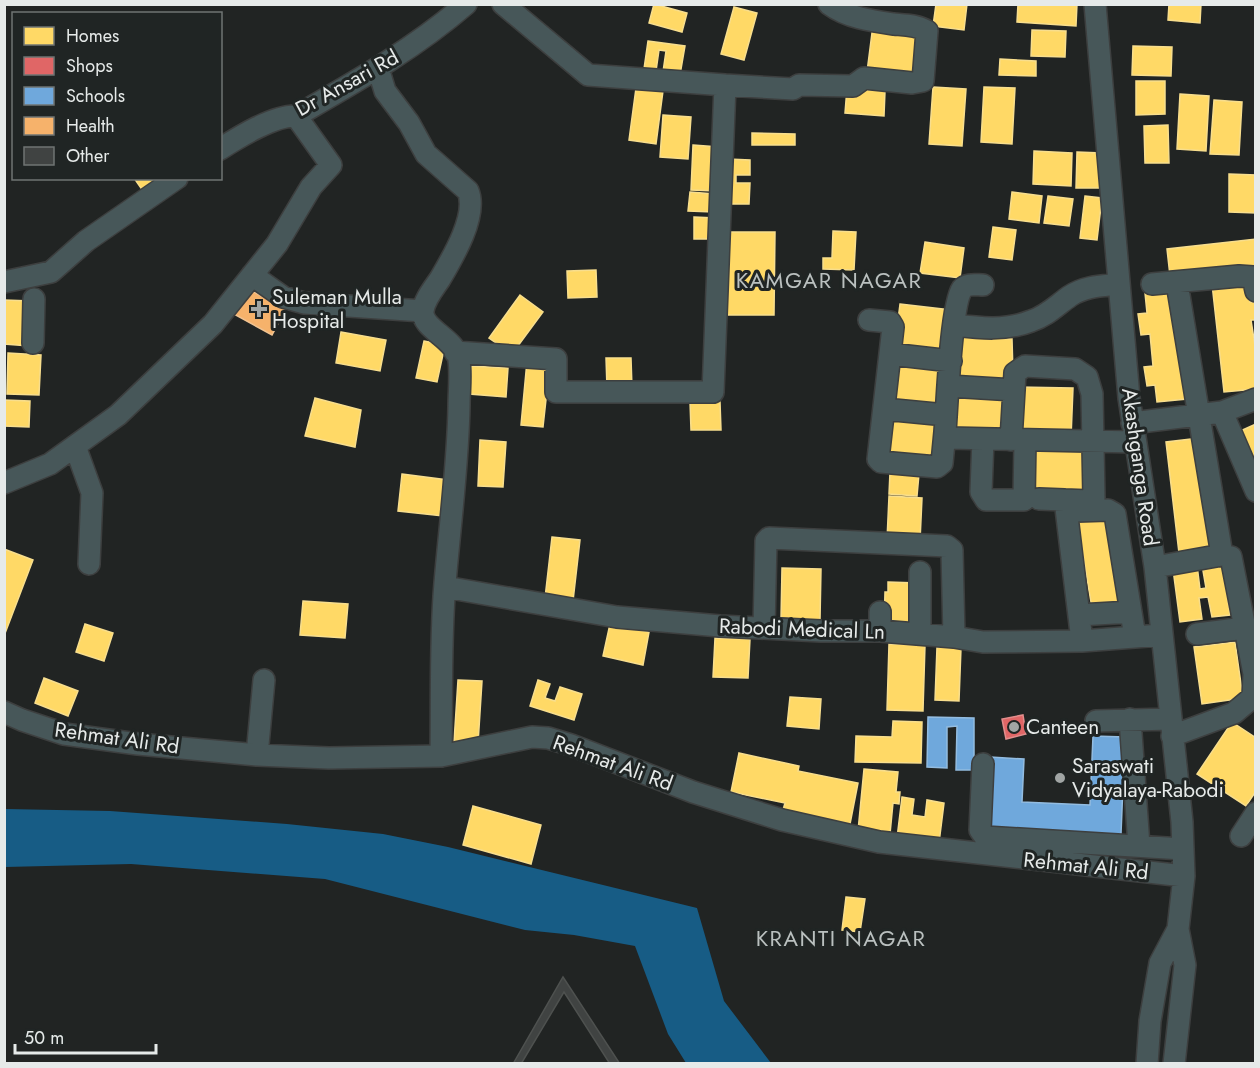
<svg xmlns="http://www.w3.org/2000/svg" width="1260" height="1068" font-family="Jost,sans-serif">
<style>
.water{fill:#175c85}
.homes{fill:#ffd966;stroke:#f8de8d;stroke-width:1.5}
.shops{fill:#e06666;stroke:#e28e8d;stroke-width:1.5}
.schools{fill:#6fa8dc;stroke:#93bce0;stroke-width:1.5}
.health{fill:#f6b26b;stroke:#f1c391;stroke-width:1.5}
.building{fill:#404342;stroke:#4e514f;stroke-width:1.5}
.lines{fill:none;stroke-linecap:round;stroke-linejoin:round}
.minor-casing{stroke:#3d3f3f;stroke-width:24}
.minor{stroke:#475759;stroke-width:21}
.poi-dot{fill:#a1a5a4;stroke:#202524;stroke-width:2}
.labels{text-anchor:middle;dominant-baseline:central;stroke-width:6;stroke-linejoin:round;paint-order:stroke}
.street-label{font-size:21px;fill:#e6eae9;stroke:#202524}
.poi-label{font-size:21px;fill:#e6eae9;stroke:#202524;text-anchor:start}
.neighbourhood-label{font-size:22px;letter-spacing:1.5px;fill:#bac0bf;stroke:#202524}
</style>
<rect width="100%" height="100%" fill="#212423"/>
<!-- water -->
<path class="water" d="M5,809L110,811L287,824L383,834L448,847L697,908L724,1001L771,1063H686L668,1034L635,946L574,935L525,930L325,879L131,864L5,867Z"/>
<!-- homes -->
<path class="homes" d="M654,4L687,13L682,32L649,23Z
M936,4H967L964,30L933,26Z
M1018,4H1077L1076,26L1017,22Z
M1169,4H1201L1200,23L1168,20Z
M734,7L757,13L744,60L721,54Z
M873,25L920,30L913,76L867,72Z
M1032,30L1066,31L1065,57L1031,56Z
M648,41L685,46L680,75L663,72L666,51L659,50L656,71L644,69Z
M1133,46L1172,47L1171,76L1132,75Z
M1000,59L1036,61V76L999,75Z
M1136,81H1165V114L1136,115Z
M933,87L966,89L962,146L929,144Z
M984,87L1015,88L1012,144L981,142Z
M636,88L663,91L656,144L629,140Z
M847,88L885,91L884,116L845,113Z
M1180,94L1209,96L1206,151L1177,149Z
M1214,100L1242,102L1239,155L1210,154Z
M663,115L691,117L688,159L660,157Z
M1168,125L1169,163H1145L1144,126Z
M752,133L795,134V145H752Z
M693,145L719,147L716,191L691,190Z
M1034,151L1072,153L1071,186L1033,184Z
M1077,152L1102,153L1101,188H1076Z
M728,159L750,160V175H736V183H750L749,204H728Z
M1229,174L1256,175V213L1229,212Z
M134,178H156L158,181L143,191Z
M690,192L714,194L713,212L688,211Z
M1012,192L1042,196L1039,223L1009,219Z
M1048,196L1073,199L1069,226L1044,223Z
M1085,196L1102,198L1097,240L1080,238Z
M694,217L716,218V239H694Z
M993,227L1016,230L1012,260L989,257Z
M833,231L856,232L854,270L823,269V258H832Z
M725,232H775L774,315H724Z
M1256,239V266L1170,276L1167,249Z
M925,242L964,248L960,278L920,273Z
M596,270L597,297L568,298L567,271Z
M1247,280L1250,302H1256V320H1251L1256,352V389L1224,392L1212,284Z
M1175,290L1187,399L1157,402L1155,385L1147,386L1144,367L1153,366L1150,334L1141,335L1138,314L1147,313L1145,293Z
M520,295L543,312L512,354L489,338Z
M4,300L31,301L29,346L4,344Z
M900,304L951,310L945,358L894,352Z
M341,332L386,340L380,371L336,363Z
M956,336L1012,339L1013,373L1008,387L954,385Z
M424,341L445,345L437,382L416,378Z
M8,353L41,355L39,395L7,394Z
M606,358H631L632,388H607Z
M892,359L941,364V409L887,405Z
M527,361L550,363L543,427L521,425Z
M471,366L508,368L506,397L469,394Z
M1018,387L1073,388L1071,438L1016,436Z
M957,390L1011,392L1009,437L955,435Z
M315,398L361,410L355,447L305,436Z
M4,400L30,401L29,427L4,426Z
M690,402H720L721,430H691Z
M889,415L942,419L938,463L883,459Z
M1256,424V479L1236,433Z
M1199,438L1212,549L1179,553L1166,442Z
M480,440L506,442L503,487L478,486Z
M1030,444L1092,447L1089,496L1027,493Z
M890,472L919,474L917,496L889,494Z
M402,474L448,480L443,516L398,511Z
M889,496L922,498L920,541L887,540Z
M1111,514L1122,612L1093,614L1077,519Z
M552,537L580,540L573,601L545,598Z
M4,549L33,560L4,636Z
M1222,562L1230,615L1212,617L1208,597L1199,598L1202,619L1180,622L1173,569L1197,565L1200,589L1206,588L1202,565Z
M782,568L821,569L820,620L781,619Z
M888,582L918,583L917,629H884L885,592H888Z
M303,601L348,604L345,638L300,635Z
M85,624L113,633L104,661L76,652Z
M610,624L649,632L643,665L603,656Z
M715,638L750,639L748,678L713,677Z
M1235,642L1243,698L1202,704L1194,647Z
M889,644L925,645L923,711L887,710Z
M937,647L961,648L959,701L935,700Z
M44,678L78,691L68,716L35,703Z
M458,680L482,681L478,744L454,742Z
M538,680L550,684L545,698L555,701L560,687L582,694L574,720L530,706Z
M790,697L821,699L819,729L787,726Z
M893,721L922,722L921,763L855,762L856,736L892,737Z
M1232,722L1256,738V791L1246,806L1197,774Z
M739,753L799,766L798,771L858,783L850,824L783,810L785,803L731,792Z
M864,769L898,772L896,792H900L899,804L893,803L890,834L858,831Z
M902,797L914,799L912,815L925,817L927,800L944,803L939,843L897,838Z
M473,806L541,825L531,864L463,845Z
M846,897L865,899L860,932L842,930Z"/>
<!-- shops -->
<path class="shops" d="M1023,715L1026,734L1006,739L1002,719Z"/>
<!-- schools -->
<path class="schools" d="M928,717L974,718V770H956L957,726L947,727V768L927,767Z
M1093,736L1125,737L1121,834L988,829L991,757L1024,759L1022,802L1090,805Z"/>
<!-- health -->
<path class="health" d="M246,288L286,309L272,335L232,313Z"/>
<!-- building -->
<path class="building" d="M563,977L620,1064H610L564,992L521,1064H513Z"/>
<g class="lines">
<defs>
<path id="minor" d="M1095,4L1129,398L1155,567L1182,822L1184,876L1178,929L1185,965L1174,1064
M378,68L385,91L409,123L426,154L468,191C478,215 453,257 440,279C434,288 424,300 423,311C421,329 457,339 459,360C461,375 459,391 459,406C458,465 450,524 445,583C440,640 442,699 441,756
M725,85L793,89L799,85L853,86L864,78L912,83L923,81L927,31C917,25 906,25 894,24C872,21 848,18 829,4
M220,149C239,137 274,115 296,116C355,82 414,49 466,4
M252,275L283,297L304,303L423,311
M4,282L51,272L86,241L177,178
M1152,284L1239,276L1253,277L1256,291
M983,285C976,285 967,283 962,289C951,305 947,407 945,432L949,438L1135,442
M869,320L890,322L893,327L878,459L881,462L937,467L942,463L945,432
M954,325C980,328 1006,331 1031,321C1047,316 1057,305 1070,296C1085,286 1102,286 1119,284
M33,343L34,299
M455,352L556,359V392H713L725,85L588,75L503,4
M890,354L951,361
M949,386L1014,390
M884,409L946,415
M1222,412L1256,491
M1132,423L1222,412L1256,399
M983,439L981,492L986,500H1024L1025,441
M1011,440L1015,373L1025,366L1075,369L1087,377L1092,394L1094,498L1090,501L1039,499
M75,446L92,493L89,564
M4,483L50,464L118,415L213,324L277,244L311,187L331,165L296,116
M1065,500L1082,641
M1077,511L1108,510L1115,514L1135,637
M1155,567L1222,555
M445,587L617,617L720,626L821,631H880L954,637L983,642L1082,641L1161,635
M880,612V631
M1079,615L1131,612
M764,628L766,541L769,538L947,546L952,550L954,637
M920,634V572
M1197,634L1245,628
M4,712L22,720L64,734L138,744L257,755L329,758L441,756L532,737L548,738L571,745L693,792L782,820L879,842L1184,876
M1130,719L1139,846
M1096,721L1170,719
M1172,736L1234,713L1253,697L1254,674L1231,557L1222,555L1177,283
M257,755L264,680
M983,764L980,830L985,837L1183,849
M1241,836L1256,813
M1147,1064L1150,1021L1160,963L1178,929"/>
</defs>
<!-- minor casing -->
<use href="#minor" class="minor-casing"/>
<!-- minor -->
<use href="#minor" class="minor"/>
</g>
<!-- markers -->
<g class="poi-dot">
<path d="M256 300h6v6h6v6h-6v6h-6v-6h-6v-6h6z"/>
<circle cx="1014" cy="727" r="6"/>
<circle cx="1060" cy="778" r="6"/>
</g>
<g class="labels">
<!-- street labels -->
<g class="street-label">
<text transform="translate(347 83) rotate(-29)">Dr Ansari Rd</text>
<text transform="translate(1140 467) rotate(82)">Akashganga Road</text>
<text transform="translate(802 629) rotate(2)">Rabodi Medical Ln</text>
<text transform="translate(117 738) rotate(8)">Rehmat Ali Rd</text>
<text transform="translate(613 763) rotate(20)">Rehmat Ali Rd</text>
<text transform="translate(1086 866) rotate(6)">Rehmat Ali Rd</text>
</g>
<!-- poi labels -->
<g class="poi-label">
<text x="272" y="297">Suleman Mulla<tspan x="272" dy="24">Hospital</tspan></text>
<text x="1026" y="727">Canteen</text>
<text x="1072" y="766">Saraswati<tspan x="1072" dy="24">Vidyalaya-Rabodi</tspan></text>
</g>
<!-- neighbourhood labels -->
<g class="neighbourhood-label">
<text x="829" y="280">KAMGAR NAGAR</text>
<text x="841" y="938">KRANTI NAGAR</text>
</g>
</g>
<!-- border -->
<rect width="1260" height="1068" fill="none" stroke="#e6eae9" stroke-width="12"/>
<!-- legend -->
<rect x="12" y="12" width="210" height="168" fill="#202524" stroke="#6f7473" stroke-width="1.5"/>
<rect x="24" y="27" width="30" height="18" fill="#ffd966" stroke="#6f7473" stroke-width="1.5"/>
<text x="66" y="42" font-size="18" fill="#e6eae9">Homes</text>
<rect x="24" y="57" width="30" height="18" fill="#e06666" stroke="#6f7473" stroke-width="1.5"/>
<text x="66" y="72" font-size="18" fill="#e6eae9">Shops</text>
<rect x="24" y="87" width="30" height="18" fill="#6fa8dc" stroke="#6f7473" stroke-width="1.5"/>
<text x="66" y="102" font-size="18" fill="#e6eae9">Schools</text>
<rect x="24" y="117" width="30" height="18" fill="#f6b26b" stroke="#6f7473" stroke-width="1.5"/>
<text x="66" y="132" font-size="18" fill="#e6eae9">Health</text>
<rect x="24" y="147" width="30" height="18" fill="#404342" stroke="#6f7473" stroke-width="1.5"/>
<text x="66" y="162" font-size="18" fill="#e6eae9">Other</text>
<!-- scale -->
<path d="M15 1044v9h141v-9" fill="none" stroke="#e6eae9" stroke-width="3"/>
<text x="24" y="1044" font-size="18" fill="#e6eae9" stroke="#202524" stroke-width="4.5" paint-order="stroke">50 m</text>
</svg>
